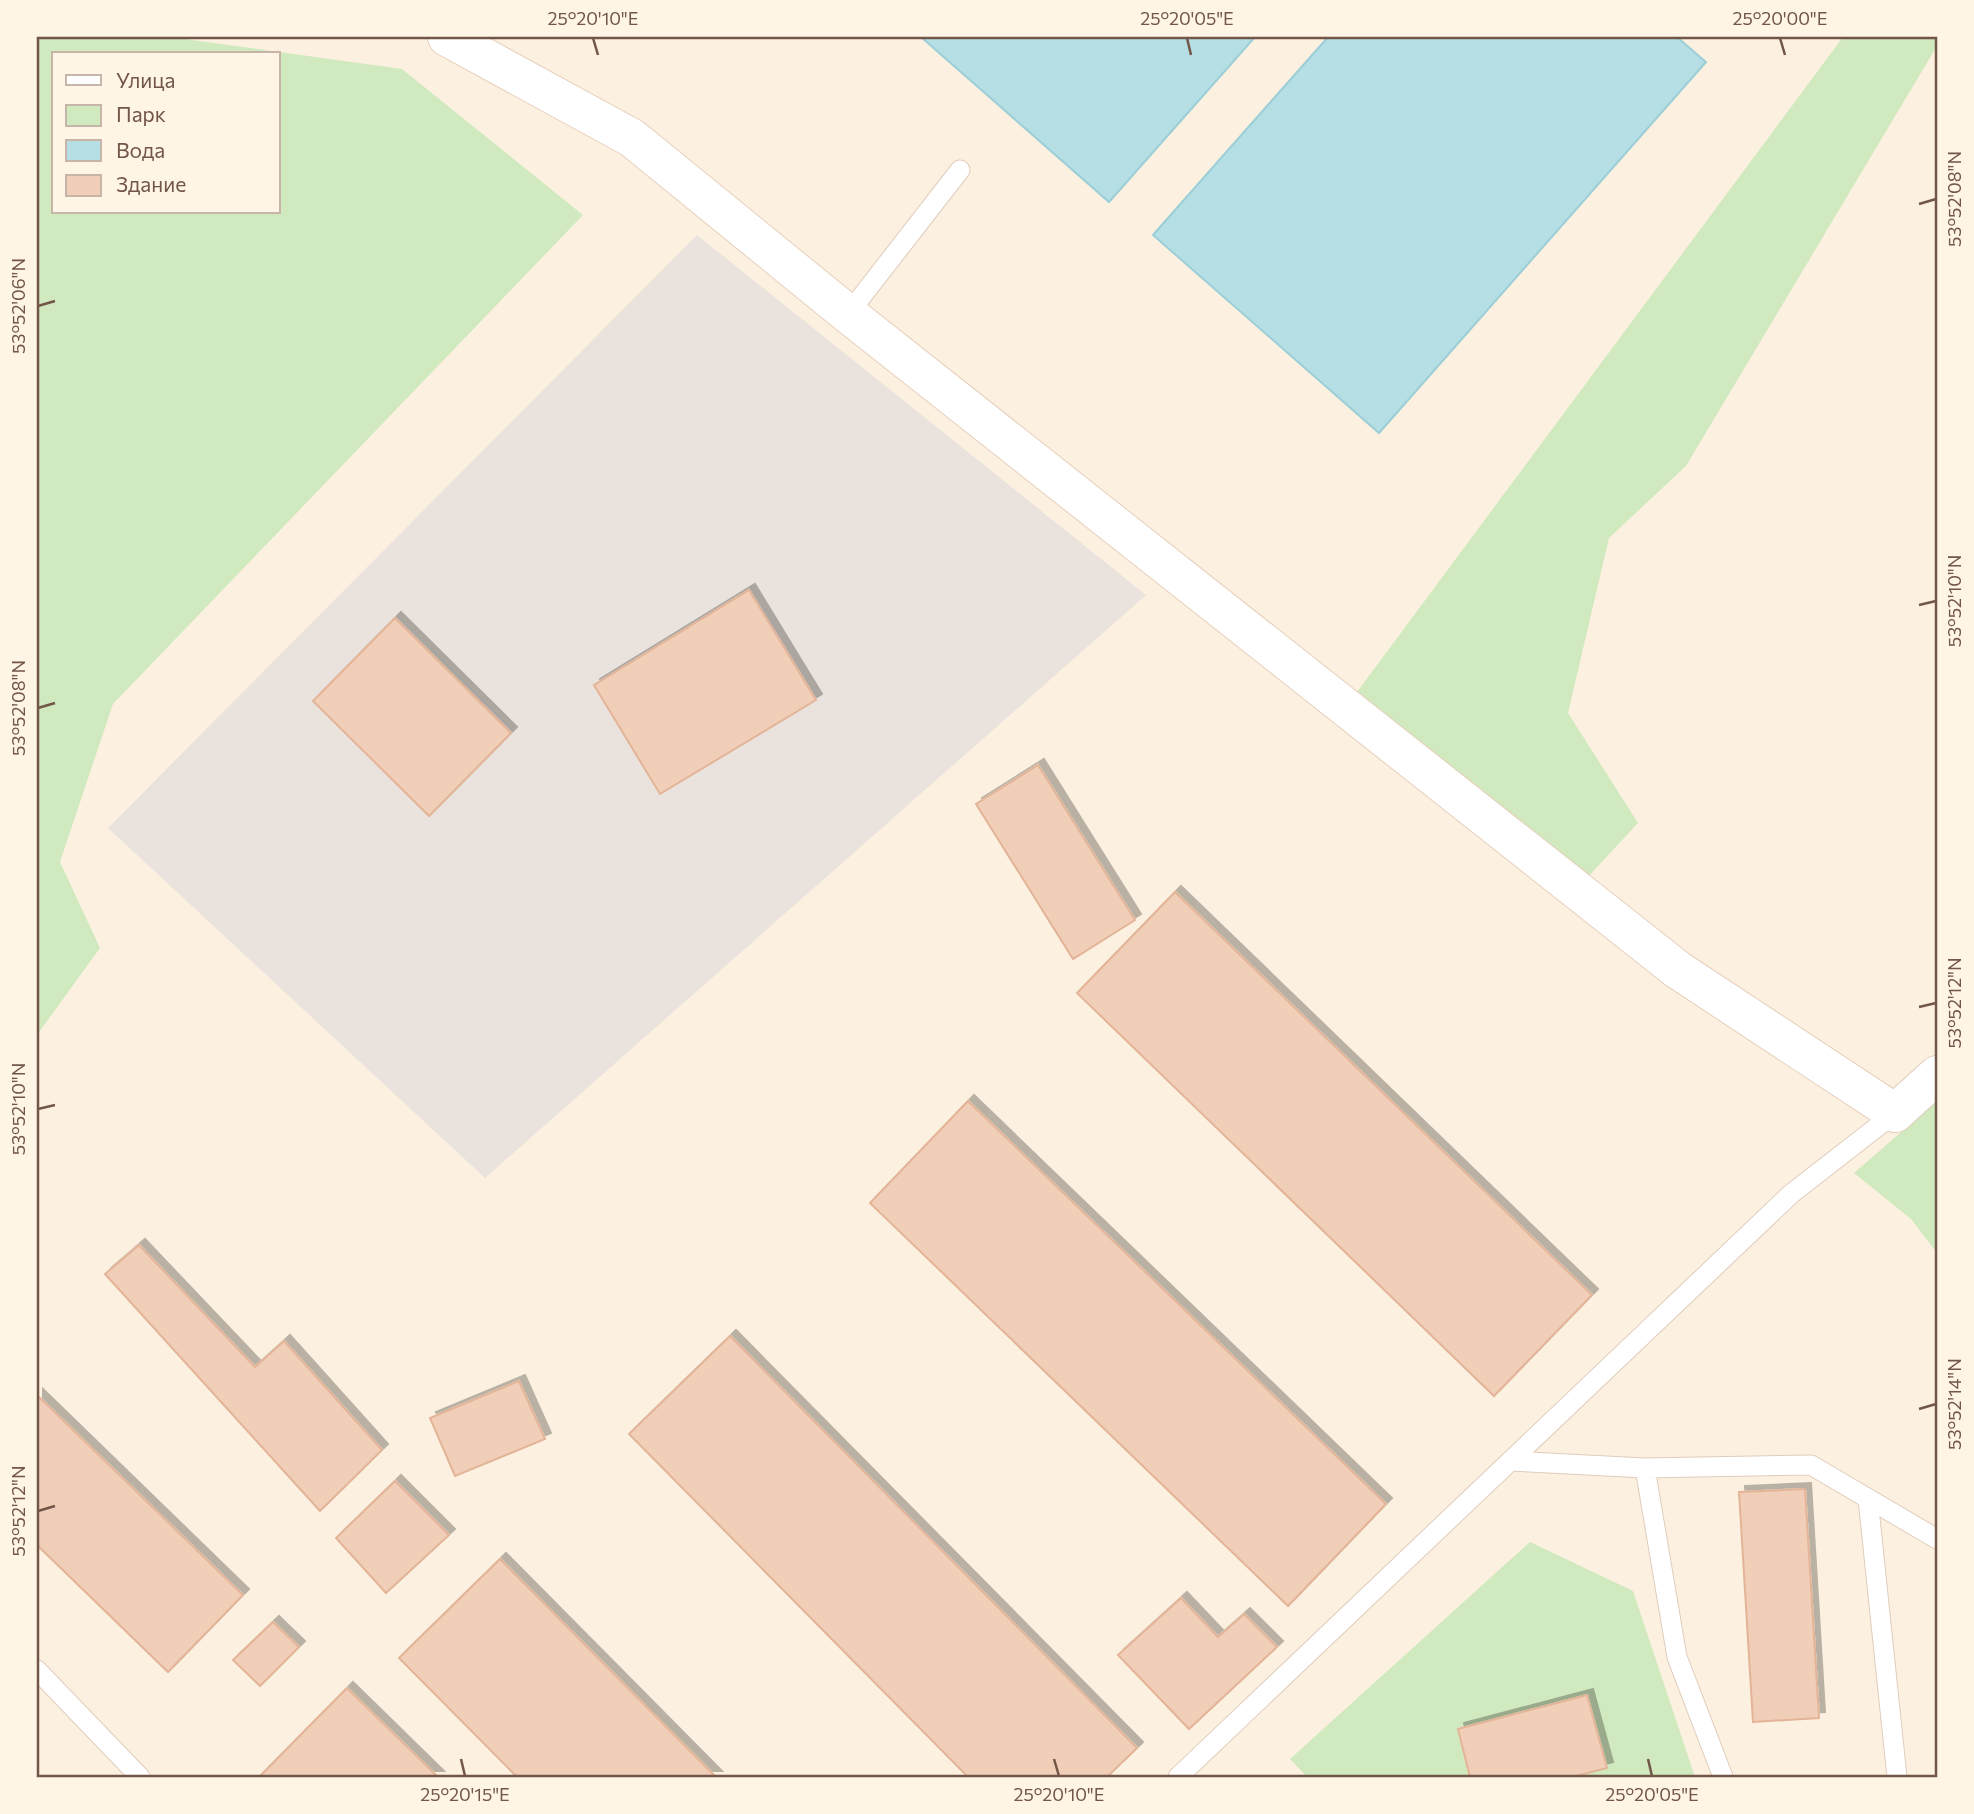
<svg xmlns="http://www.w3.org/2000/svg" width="1974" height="1814" font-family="Commissioner,sans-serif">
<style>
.industrial{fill:#eae2dc}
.green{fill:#d1e9bf;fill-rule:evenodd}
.water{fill:#b5dfe5;stroke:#9bced6;stroke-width:2}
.building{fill:#f1ceb8;stroke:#e3b498;stroke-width:2;filter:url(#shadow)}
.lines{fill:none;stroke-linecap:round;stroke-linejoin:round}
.lane-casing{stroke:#e0ccbc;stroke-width:21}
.street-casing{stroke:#e0ccbc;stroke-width:40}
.secondary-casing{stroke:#e7cfbc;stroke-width:40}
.lane{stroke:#fff;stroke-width:19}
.street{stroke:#fff;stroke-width:38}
.secondary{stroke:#fff;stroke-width:38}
.ticks{fill:none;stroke:#725648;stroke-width:2.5}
.neatline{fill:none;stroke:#725648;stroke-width:2.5}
.ticks-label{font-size:18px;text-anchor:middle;fill:#725648}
</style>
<defs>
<filter id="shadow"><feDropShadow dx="6" dy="-6" stdDeviation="0" flood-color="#0004"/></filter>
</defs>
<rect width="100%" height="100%" fill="#fcf1e0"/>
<!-- industrial -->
<path class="industrial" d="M697,235L1146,595L485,1178L108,828Z"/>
<!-- green -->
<path class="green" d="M37,37H170L402,69L583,215L113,704L60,862L100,948L37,1035ZM278,54V212H54V54Z
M1843,37H1937V46L1686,466L1609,538L1568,713L1638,823L1586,879L1357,692Z
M1937,1101V1253L1911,1219L1854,1173Z
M1530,1542L1633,1591L1695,1777H1307L1290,1759Z"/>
<!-- water -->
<path class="water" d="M921,37H1255L1109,202Z
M1328,37H1677L1706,62L1379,433L1153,235Z"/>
<!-- building -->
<path class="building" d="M749,590L816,700L660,794L594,685Z
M395,618L511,733L429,816L313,701Z
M1038,765L1135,920L1073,959L976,804Z
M1175,892L1592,1295L1494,1396L1077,993Z
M968,1101L1386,1504L1288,1606L870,1203Z
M139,1245L255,1367L284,1341L382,1450L320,1511L105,1274Z
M730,1336L1137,1748L1107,1777H968L629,1434Z
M519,1381L545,1439L455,1476L430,1418Z
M37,1395L243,1595L168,1672L37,1545Z
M395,1481L449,1535L386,1593L336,1538Z
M1805,1489L1819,1718L1753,1722L1739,1492Z
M500,1559L716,1777H517L399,1658Z
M1181,1598L1218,1637L1244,1614L1277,1647L1189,1729L1118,1655Z
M273,1622L299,1647L260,1686L233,1660Z
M347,1688L438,1777H259Z
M1587,1695L1607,1768L1572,1777H1470L1458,1729Z"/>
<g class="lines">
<defs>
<path id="lane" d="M848,314L960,170
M1510,1461L1645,1468L1811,1465L1937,1539
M1645,1468L1677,1657L1723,1777
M1868,1499L1897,1777
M37,1670L140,1777
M1178,1777L1791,1194L1895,1113"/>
<path id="street" d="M1895,1113L1937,1075"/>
<path id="secondary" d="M447,37L632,138L848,314L1678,970L1895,1113"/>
</defs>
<!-- lane casing -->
<use href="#lane" class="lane-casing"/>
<!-- street casing -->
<use href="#street" class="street-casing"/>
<!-- secondary casing -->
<use href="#secondary" class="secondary-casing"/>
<!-- lane -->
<use href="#lane" class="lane"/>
<!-- street -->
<use href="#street" class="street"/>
<!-- secondary -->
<use href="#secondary" class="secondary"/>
</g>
<!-- ticks -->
<path class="ticks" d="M593,38L598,55M1187,38L1191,55M1780,38L1785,55M1919,204L1936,199M38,306L55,301M1919,605L1936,601M38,708L55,703M1919,1007L1936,1003M38,1109L55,1105M1919,1409L1936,1404M38,1511L55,1506M461,1759L465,1776M1054,1759L1059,1776M1648,1759L1652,1776"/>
<!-- border -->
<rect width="1974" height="1814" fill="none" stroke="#fff5e6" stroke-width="77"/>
<!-- legend -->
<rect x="52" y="52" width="228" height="161" fill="#fff5e6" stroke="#c7b5a7" stroke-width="2"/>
<rect x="66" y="75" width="35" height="10" fill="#ffffff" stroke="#c7b5a7" stroke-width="2"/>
<text x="116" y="88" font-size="21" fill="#725648">Улица</text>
<rect x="66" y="105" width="35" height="21" fill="#d1e9bf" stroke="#c7b5a7" stroke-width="2"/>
<text x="116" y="122" font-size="21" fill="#725648">Парк</text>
<rect x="66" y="140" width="35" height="21" fill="#b5dfe5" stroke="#c7b5a7" stroke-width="2"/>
<text x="116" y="158" font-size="21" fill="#725648">Вода</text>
<rect x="66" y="175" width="35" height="21" fill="#f1ceb8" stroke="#c7b5a7" stroke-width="2"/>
<text x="116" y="192" font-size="21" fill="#725648">Здание</text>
<rect x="38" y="38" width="1898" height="1738" class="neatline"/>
<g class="ticks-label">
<text x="593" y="25">25°20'10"E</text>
<text x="1187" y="25">25°20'05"E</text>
<text x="1780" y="25">25°20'00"E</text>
<text transform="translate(1955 199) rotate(-90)" y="6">53°52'08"N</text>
<text transform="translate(19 306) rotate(-90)" y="6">53°52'06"N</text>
<text transform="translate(1955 601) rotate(-90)" y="6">53°52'10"N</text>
<text transform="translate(19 708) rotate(-90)" y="6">53°52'08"N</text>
<text transform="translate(1955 1003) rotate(-90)" y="6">53°52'12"N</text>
<text transform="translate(19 1109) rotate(-90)" y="6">53°52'10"N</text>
<text transform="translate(1955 1404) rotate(-90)" y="6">53°52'14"N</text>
<text transform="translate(19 1511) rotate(-90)" y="6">53°52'12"N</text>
<text x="465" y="1801">25°20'15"E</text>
<text x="1059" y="1801">25°20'10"E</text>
<text x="1652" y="1801">25°20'05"E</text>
</g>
</svg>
